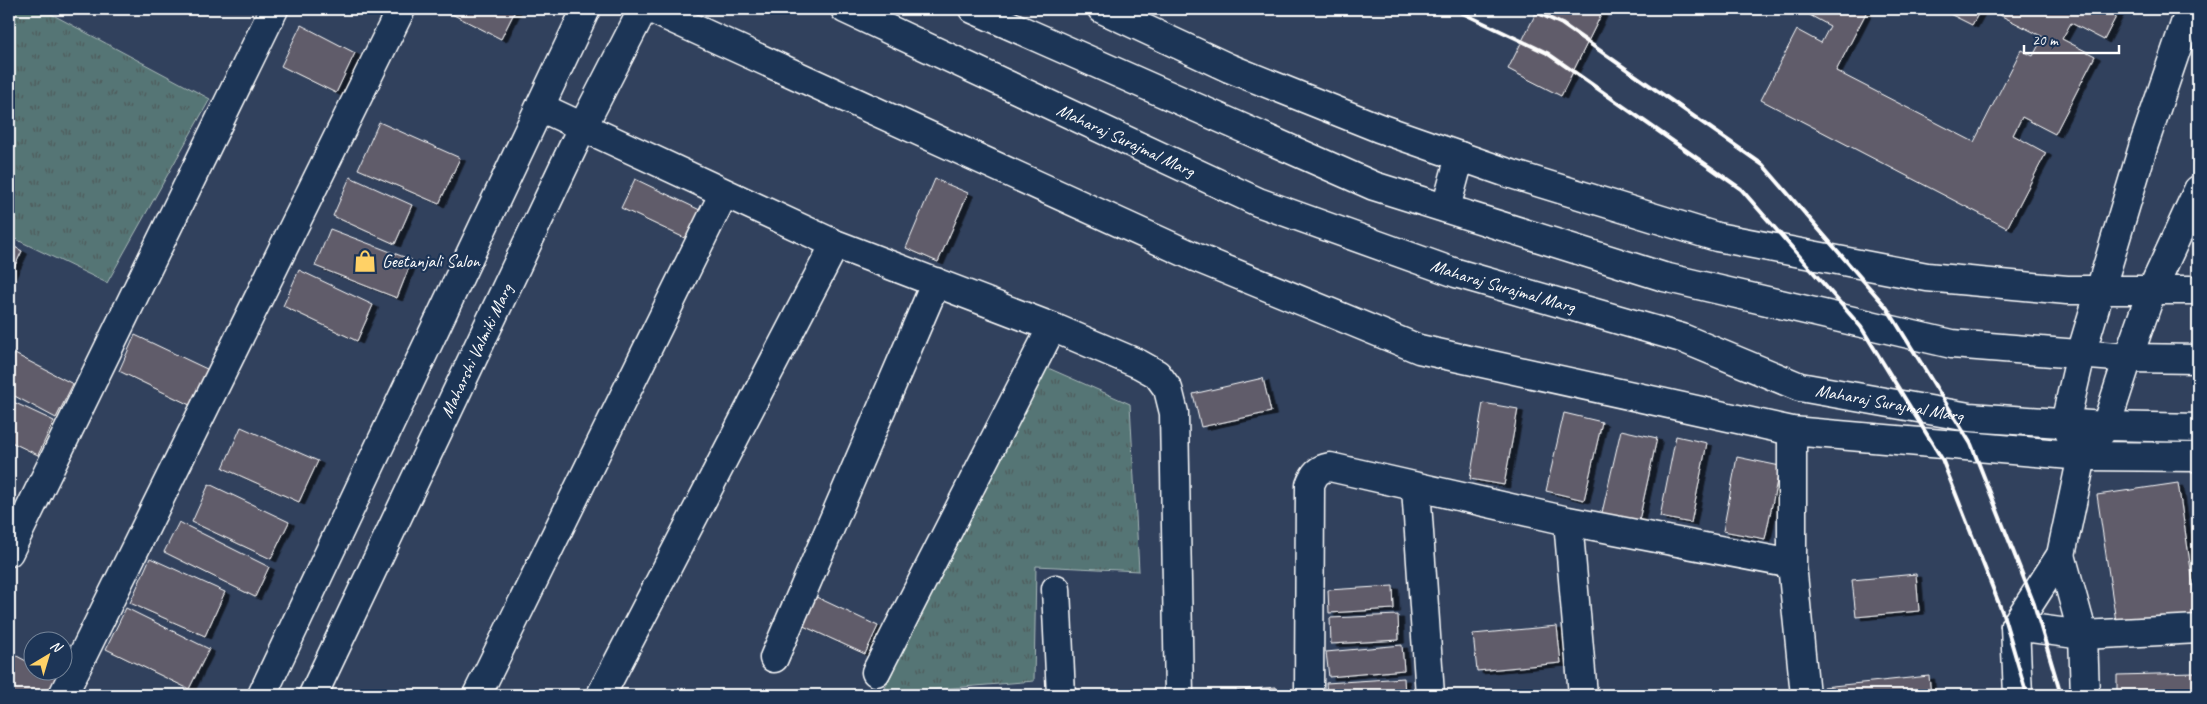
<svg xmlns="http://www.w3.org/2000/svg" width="2207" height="704" font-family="Caveat,sans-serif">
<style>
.grass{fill:url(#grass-tufts);stroke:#aababa}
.building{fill:#605c6b;stroke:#fff;filter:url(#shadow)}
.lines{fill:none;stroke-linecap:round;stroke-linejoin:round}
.street-casing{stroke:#fff;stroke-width:31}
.secondary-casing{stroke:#fff;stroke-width:31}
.street{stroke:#1d3557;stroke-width:28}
.secondary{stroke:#1d3557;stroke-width:28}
.rail{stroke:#fff;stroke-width:4}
.labels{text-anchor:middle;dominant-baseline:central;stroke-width:4.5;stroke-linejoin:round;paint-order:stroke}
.street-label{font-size:18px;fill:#fff;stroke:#1d3557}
.poi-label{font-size:18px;fill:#fff;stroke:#1d3557;text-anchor:start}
</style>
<defs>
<pattern id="grass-tufts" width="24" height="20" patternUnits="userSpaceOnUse" patternTransform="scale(1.25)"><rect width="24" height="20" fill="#547474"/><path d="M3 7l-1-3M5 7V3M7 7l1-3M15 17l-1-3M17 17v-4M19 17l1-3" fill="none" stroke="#4f5c5c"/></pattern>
<filter id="shadow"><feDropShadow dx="5.5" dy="3" stdDeviation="0" flood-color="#0009"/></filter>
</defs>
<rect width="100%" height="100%" fill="#31415d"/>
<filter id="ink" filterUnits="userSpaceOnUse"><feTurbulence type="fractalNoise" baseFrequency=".02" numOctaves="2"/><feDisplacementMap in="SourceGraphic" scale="10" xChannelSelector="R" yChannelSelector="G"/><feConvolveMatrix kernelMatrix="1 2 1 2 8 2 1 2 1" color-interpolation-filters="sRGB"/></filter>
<g filter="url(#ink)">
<!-- grass -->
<path class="grass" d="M9,9H42L210,99L107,283L9,236Z
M1039,364L1130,404L1139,571L1036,566L1034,681L882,694Z"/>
<!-- building -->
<path class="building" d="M442,9H516L501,39Z
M1538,9H1604L1561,96L1508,69Z
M1808,9H1868L1836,71L1974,142L2021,50L2033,56L2043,37L1988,9H2120L2104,40L2071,23L2062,39L2095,56L2055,134L2022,117L2013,135L2046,153L2007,228L1761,100L1797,30L1821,43L1830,26L1806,13Z
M1940,9H1981L1972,25Z
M301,25L355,53L336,93L281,66Z
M379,122L460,158L439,204L358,169Z
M350,177L412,205L395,244L333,216Z
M635,179L704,212L691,241L621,208Z
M935,179L968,193L938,262L906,248Z
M330,229L412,260L397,298L315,266Z
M9,244L22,251L9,278Z
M299,270L373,305L357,341L283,306Z
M135,335L211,371L194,407L119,371Z
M9,351L73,384L56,418L9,393Z
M1263,378L1271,412L1201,427L1193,394Z
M9,400L54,421L38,455L9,441Z
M1483,403L1518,409L1504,485L1470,479Z
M1564,413L1602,422L1584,500L1546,491Z
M241,427L318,461L299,502L223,468Z
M1621,430L1657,438L1638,525L1601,517Z
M1676,436L1707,443L1691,523L1660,517Z
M1737,457L1780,466L1765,539L1723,531Z
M2178,483L2198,616L2117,628L2097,495Z
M209,484L289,522L271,559L192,522Z
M179,522L269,567L255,597L164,552Z
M150,558L225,592L205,636L130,603Z
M1916,574L1919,611L1856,617L1852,580Z
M1393,586L1394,609L1329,613L1328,590Z
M812,595L878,626L865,654L799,624Z
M126,608L209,649L189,689L106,649Z
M1398,615L1399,640L1331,644L1330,618Z
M1557,626L1561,663L1477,671L1473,634Z
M1402,645L1404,670L1329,677L1326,652Z
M9,652L32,664V672H49L66,680L58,695H9Z
M2195,673L2196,695H2117V675Z
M1929,676L1931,695H1824L1823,687Z
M1404,678L1405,695H1327L1326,683Z
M1276,687L1277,695H1205V693Z"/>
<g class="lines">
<defs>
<path id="street" d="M651,9L1195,257L1419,349L1792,431L2082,456L2198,457
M1102,9L1229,68L1379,128L1505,172L1717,237L1927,277L2067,290H2198
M540,107L835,244L1052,327L1139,364L1157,374L1168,389L1174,413L1179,695
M2081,354L2144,144L2190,9
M2128,358L2152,290L2198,190
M1792,431V564L1805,695
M1416,488L1430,695
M1568,521L1583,695
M9,552L274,9
M1056,589L1061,695
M2015,626L2083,635L2198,629
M774,658L936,282
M876,672L1052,327
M63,695L401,9
M477,695L724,193
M601,695L835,244
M1309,695L1310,485C1314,474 1318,469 1330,467L1568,521L1792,564"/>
<g id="secondary">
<path id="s1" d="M845,9L1258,202L1456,273L1682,338L1800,387L1969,417L2106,426L2198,428"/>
<path d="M973,9L1374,186L1664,277L1952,344L2128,358L2198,359"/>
<path d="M1446,208L1460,156"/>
<path d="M2072,438L2065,423L2081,354"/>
<path d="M2061,555L2083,635L2085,695"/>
<path d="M262,695L586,9"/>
<path id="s2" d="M313,695L582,128L643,9"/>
<path d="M2018,695L2015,626L2061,555L2082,456L2106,426L2128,358"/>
</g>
</defs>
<!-- street casing -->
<use href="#street" class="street-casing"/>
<!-- secondary casing -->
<use href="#secondary" class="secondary-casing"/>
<!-- street -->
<use href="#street" class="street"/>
<!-- secondary -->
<use href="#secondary" class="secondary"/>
<!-- rail -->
<path class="rail" d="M1454,9L1547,53L1741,189L1861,327L1942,459L2003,614L2027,695
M1529,9L1562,24L1763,165L1887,308L1971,444L2034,604L2061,695"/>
</g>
</g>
<!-- icons -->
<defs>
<symbol id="shop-bare" viewBox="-9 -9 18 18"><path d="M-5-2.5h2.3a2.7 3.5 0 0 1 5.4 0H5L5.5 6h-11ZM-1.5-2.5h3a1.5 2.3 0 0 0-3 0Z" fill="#ffd166" stroke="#1d3557" stroke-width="2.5" paint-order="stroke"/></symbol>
</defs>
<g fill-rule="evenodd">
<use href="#shop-bare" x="349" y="245" width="32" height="32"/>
</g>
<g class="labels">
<!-- street labels -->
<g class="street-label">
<text stroke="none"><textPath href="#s1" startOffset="310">Maharaj Surajmal Marg</textPath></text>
<text stroke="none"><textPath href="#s1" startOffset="715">Maharaj Surajmal Marg</textPath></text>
<text stroke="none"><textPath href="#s2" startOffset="381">Maharshi Valmiki Marg</textPath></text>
<text stroke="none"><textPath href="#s1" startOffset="1120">Maharaj Surajmal Marg</textPath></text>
</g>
<!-- poi labels -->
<g class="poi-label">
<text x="382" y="261">Geetanjali Salon</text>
</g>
</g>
<!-- margin -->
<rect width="2207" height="704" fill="none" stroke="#1d3557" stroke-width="30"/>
<rect x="15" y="15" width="2177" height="674" fill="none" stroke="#fff" stroke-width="2" filter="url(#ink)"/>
<!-- north arrow -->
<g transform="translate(48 656) rotate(38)"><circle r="24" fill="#1d3557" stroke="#77869a"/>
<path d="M0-4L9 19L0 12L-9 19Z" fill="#ffd166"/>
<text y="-8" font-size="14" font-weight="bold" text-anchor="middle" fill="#ffffff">N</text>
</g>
<!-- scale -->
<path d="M2024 45v8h95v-8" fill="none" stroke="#ffffff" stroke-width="2.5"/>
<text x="2032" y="45" font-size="15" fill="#ffffff" stroke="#1d3557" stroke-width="4" paint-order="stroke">20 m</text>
</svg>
